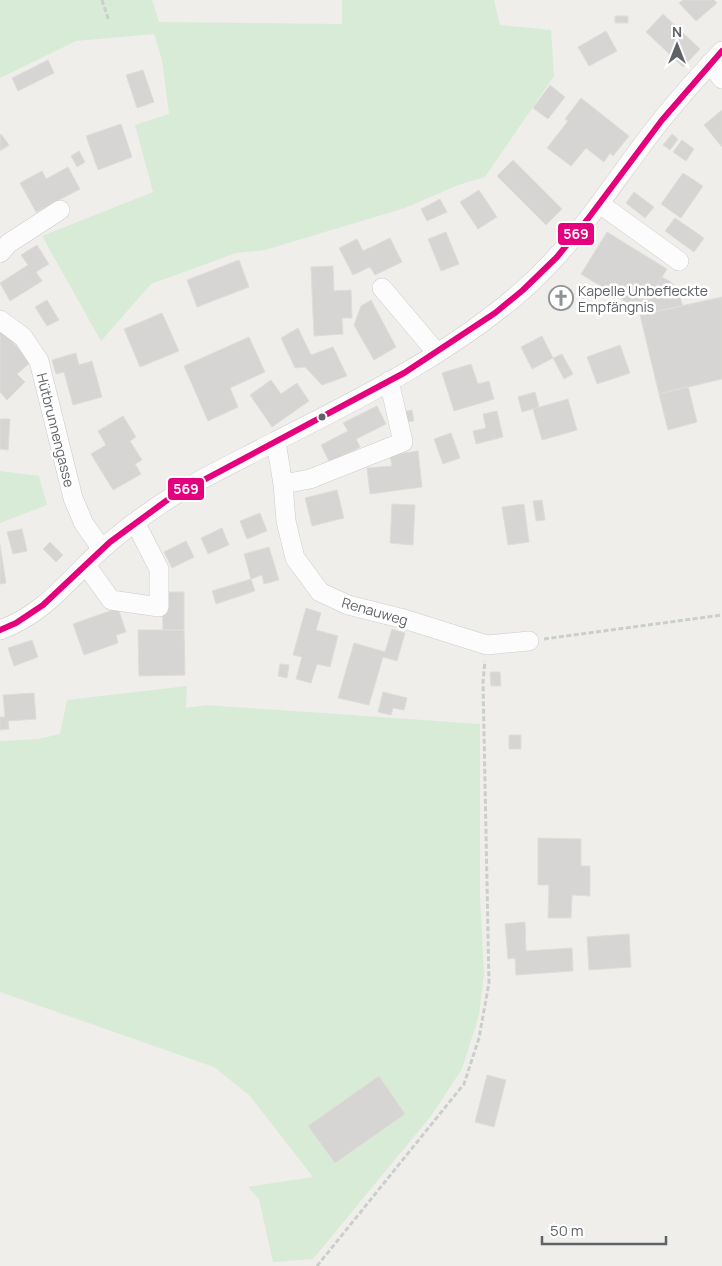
<svg xmlns="http://www.w3.org/2000/svg" width="722" height="1266" font-family="Manrope,sans-serif">
<style>
.green{fill:#d8ebd6}
.building{fill:#d6d5d3;stroke:#deddd9}
.lines{fill:none;stroke-linecap:round;stroke-linejoin:round}
.minor-casing{stroke:#cbcccc;stroke-width:20}
.path{stroke:#cacfcc;stroke-width:3;stroke-dasharray:5 2.5;stroke-linecap:butt}
.minor{stroke:#fdfcfc;stroke-width:19}
.bus-1-casing{stroke:#fff;stroke-width:10}
.bus-1{stroke:#e5007d;stroke-width:6}
.bus-dot{fill:#5f6368;stroke:#fff;stroke-width:2}
.labels{text-anchor:middle;dominant-baseline:central;stroke-width:5;stroke-linejoin:round;paint-order:stroke}
.poi-label{font-size:14px;fill:#5f6368;stroke:#fff;text-anchor:start}
.street-label{font-size:14px;fill:#5f6368;stroke:#fff}
.line-badge{stroke:#fff;stroke-width:2}
.badge-label{font-size:14px;text-anchor:middle;font-weight:bold;fill:#fff}
</style>
<rect width="100%" height="100%" fill="#efeeea"/>
<!-- green -->
<path class="green" d="M0,0H152L159,22L342,24V0H494L500,25L551,30L554,76L485,177L458,185L405,208L265,250L236,253L151,284L101,341L42,236L153,192L135,125L169,114L162,60L154,34L76,41L0,78Z
M0,471L39,476L47,505L0,523Z
M187,686L186,708L207,705L480,724V896L484,974L479,1015L462,1069L431,1116L313,1259L273,1262L259,1199L248,1187L313,1177L250,1096L214,1067L0,992V741L38,739L60,734L67,700Z"/>
<!-- building -->
<path class="building" d="M683,0H714L717,3L696,21L679,3Z
M663,14L700,49L683,67L646,32Z
M615,16H628V23H615Z
M606,31L617,51L589,66L578,47Z
M48,60L54,73L18,91L12,78Z
M143,70L154,102L137,108L126,75Z
M550,85L565,97L548,119L533,108Z
M581,98L629,136L613,156L610,153L604,162L586,148L571,166L547,148L568,121L565,119Z
M722,110V147L704,125Z
M121,124L132,157L98,170L86,136Z
M1,134L9,145L0,151V135Z
M672,134L678,139L670,150L663,145Z
M682,140L694,149L686,161L673,152Z
M79,151L85,162L77,167L71,156Z
M513,160L562,209L546,225L497,176Z
M68,167L80,189L36,212L20,183L42,171L46,179Z
M683,173L703,186L681,218L661,204Z
M479,190L497,217L478,229L460,202Z
M634,192L654,207L645,218L626,203Z
M440,199L447,212L427,221L421,209Z
M675,218L704,238L694,252L665,231Z
M446,232L459,264L441,271L428,239Z
M607,232L667,269L641,311L581,274Z
M390,238L402,262L375,275L370,267L353,275L339,248L357,239L363,251Z
M37,245L49,264L36,272L42,281L10,301L0,283L28,265L21,255Z
M239,260L249,287L197,307L187,280Z
M333,266L334,291L351,290L352,318H342L343,334L314,336L311,267Z
M662,277L671,282L677,289L683,306L645,314L643,308Z
M559,289L571,298L572,305L569,309L562,308L551,299Z
M722,297V379L659,394L640,315Z
M47,300L59,320L47,326L35,307Z
M371,300L396,347L374,360L354,325L361,306Z
M162,313L179,351L140,367L124,329Z
M0,328L31,362L17,374L25,382L7,400L0,392Z
M298,328L311,355L333,347L347,376L322,385L305,367L295,368L281,338Z
M542,336L553,358L532,369L521,347Z
M249,337L265,372L230,388L238,407L208,421L184,366Z
M620,345L630,373L597,384L587,357Z
M76,353L79,365L92,361L102,397L73,405L64,372L56,374L52,360Z
M562,354L573,374L564,379L553,358Z
M471,364L478,384L489,381L494,399L454,411L442,373Z
M271,380L281,394L297,383L309,401L272,427L250,395Z
M688,386L697,422L668,430L659,394Z
M535,392L539,407L522,412L518,397Z
M568,399L577,430L542,440L533,409Z
M377,406L386,424L356,439L360,447L330,463L321,445L348,431L343,423Z
M412,410L414,421L406,422L403,412Z
M497,411L503,437L476,444L473,431L486,428L483,414Z
M123,416L136,437L130,441L142,460L135,464L141,474L113,490L91,454L106,445L98,431Z
M0,419H10L8,450L0,449Z
M451,433L460,458L443,464L434,439Z
M418,451L422,487L370,494L367,468L392,466L390,455Z
M337,490L344,518L312,526L305,498Z
M542,500L545,520L536,521L533,501Z
M392,504L415,505L413,545L390,543Z
M524,504L529,542L508,545L502,507Z
M260,513L267,531L247,539L240,521Z
M222,528L229,545L208,554L201,538Z
M22,529L27,551L13,554L7,532Z
M186,541L194,557L172,568L164,552Z
M50,542L63,555L56,562L43,549Z
M0,545L6,583L0,584Z
M269,547L279,580L264,584L262,575L251,579L244,554Z
M251,579L255,591L216,604L212,591Z
M162,592H184V630H163Z
M118,608L126,632L116,635L118,643L84,655L73,624Z
M306,608L321,613L316,630L338,636L330,667L317,664L311,683L296,679L302,657L293,655Z
M392,629L405,633L397,661L383,657L369,705L338,698L354,643L385,652Z
M138,630H184L185,675L139,676Z
M32,640L38,657L14,666L8,648Z
M280,664L289,665L287,678L278,676Z
M490,672H500L501,686H491Z
M383,692L407,698L404,710L393,708L391,715L378,712Z
M34,693L36,719L8,721L9,729L0,730V717H5L3,695Z
M509,735H521V749H509Z
M538,838L581,839V866H590V896L572,895L571,918H548L549,885H538Z
M525,922L526,951L572,948L573,971L516,975L515,958L508,959L505,924Z
M629,934L631,967L589,970L587,937Z
M487,1075L506,1080L494,1127L475,1122Z
M379,1076L405,1114L335,1163L308,1126Z"/>
<g class="lines">
<defs>
<path id="minor" d="M710,63L722,79
M600,204L679,261
M0,253L9,243L60,210
M382,288L437,353
M0,320L23,337L39,361L73,498L84,524L102,549
M276,442L283,484L286,521L295,558L320,592L348,605L404,619L487,645L529,641
M283,484L310,479L403,442L389,381
M86,565L111,600L159,607V569L135,522
M0,630C45,614 69,579 102,549C123,530 147,513 170,498C203,477 240,460 274,442C361,398 450,354 523,290C571,248 605,195 643,144C667,111 694,81 722,51"/>
</defs>
<!-- minor casing -->
<use href="#minor" class="minor-casing"/>
<!-- path -->
<path class="path" d="M102,0L109,21
M544,639L722,615
M317,1266L464,1084L479,1038L489,983L483,682L485,661"/>
<!-- minor -->
<use href="#minor" class="minor"/>
<defs>
<path id="bus-1" d="M0,630L16,623L43,605L110,542L170,498L404,373L495,313L523,290L557,257L587,220L662,120L722,51"/>
</defs>
<!-- bus-1 casing -->
<use href="#bus-1" class="bus-1-casing"/>
<!-- bus-1 -->
<use href="#bus-1" class="bus-1"/>
</g>
<!-- icons -->
<defs>
<symbol id="church-ring" viewBox="-11 -11 22 22"><circle r="9.5" fill="#fff" stroke="#919496" stroke-width="1.5"/><path d="M-1.2-6h2.4v3.5h3.3v2.4h-3.3V6h-2.4V-.1h-3.3v-2.4h3.3Z" fill="#919496"/></symbol>
</defs>
<g fill-rule="evenodd">
<use href="#church-ring" x="547" y="284" width="28" height="28"/>
</g>
<!-- markers -->
<circle class="bus-dot" cx="322" cy="417" r="4.5"/>
<g class="labels">
<!-- poi labels -->
<g class="poi-label">
<text x="578" y="290">Kapelle Unbefleckte<tspan x="578" dy="16">Empfängnis</tspan></text>
</g>
<!-- street labels -->
<g class="street-label">
<text transform="translate(56 430) rotate(76)">Hütbrunnengasse</text>
<text transform="translate(375 611) rotate(16)">Renauweg</text>
</g>
</g>
<g class="line-badge">
<rect x="557" y="222" width="38" height="24" rx="5" fill="#e5007d"/>
<rect x="167" y="477" width="38" height="24" rx="5" fill="#e5007d"/>
</g>
<g class="badge-label">
<text x="576" y="239">569</text>
<text x="186" y="494">569</text>
</g>
<!-- north arrow -->
<g transform="translate(677 45)" stroke="#ffffff" stroke-width="4" paint-order="stroke">
<path d="M0-4L9 19L0 12L-9 19Z" fill="#5f6368"/>
<text y="-8" font-size="14" font-weight="bold" text-anchor="middle" fill="#5f6368">N</text>
</g>
<!-- scale -->
<path d="M542 1236v8h124v-8" fill="none" stroke="#5f6368" stroke-width="2.5"/>
<text x="550" y="1236" font-size="15" fill="#5f6368" stroke="#ffffff" stroke-width="4" paint-order="stroke">50 m</text>
</svg>
